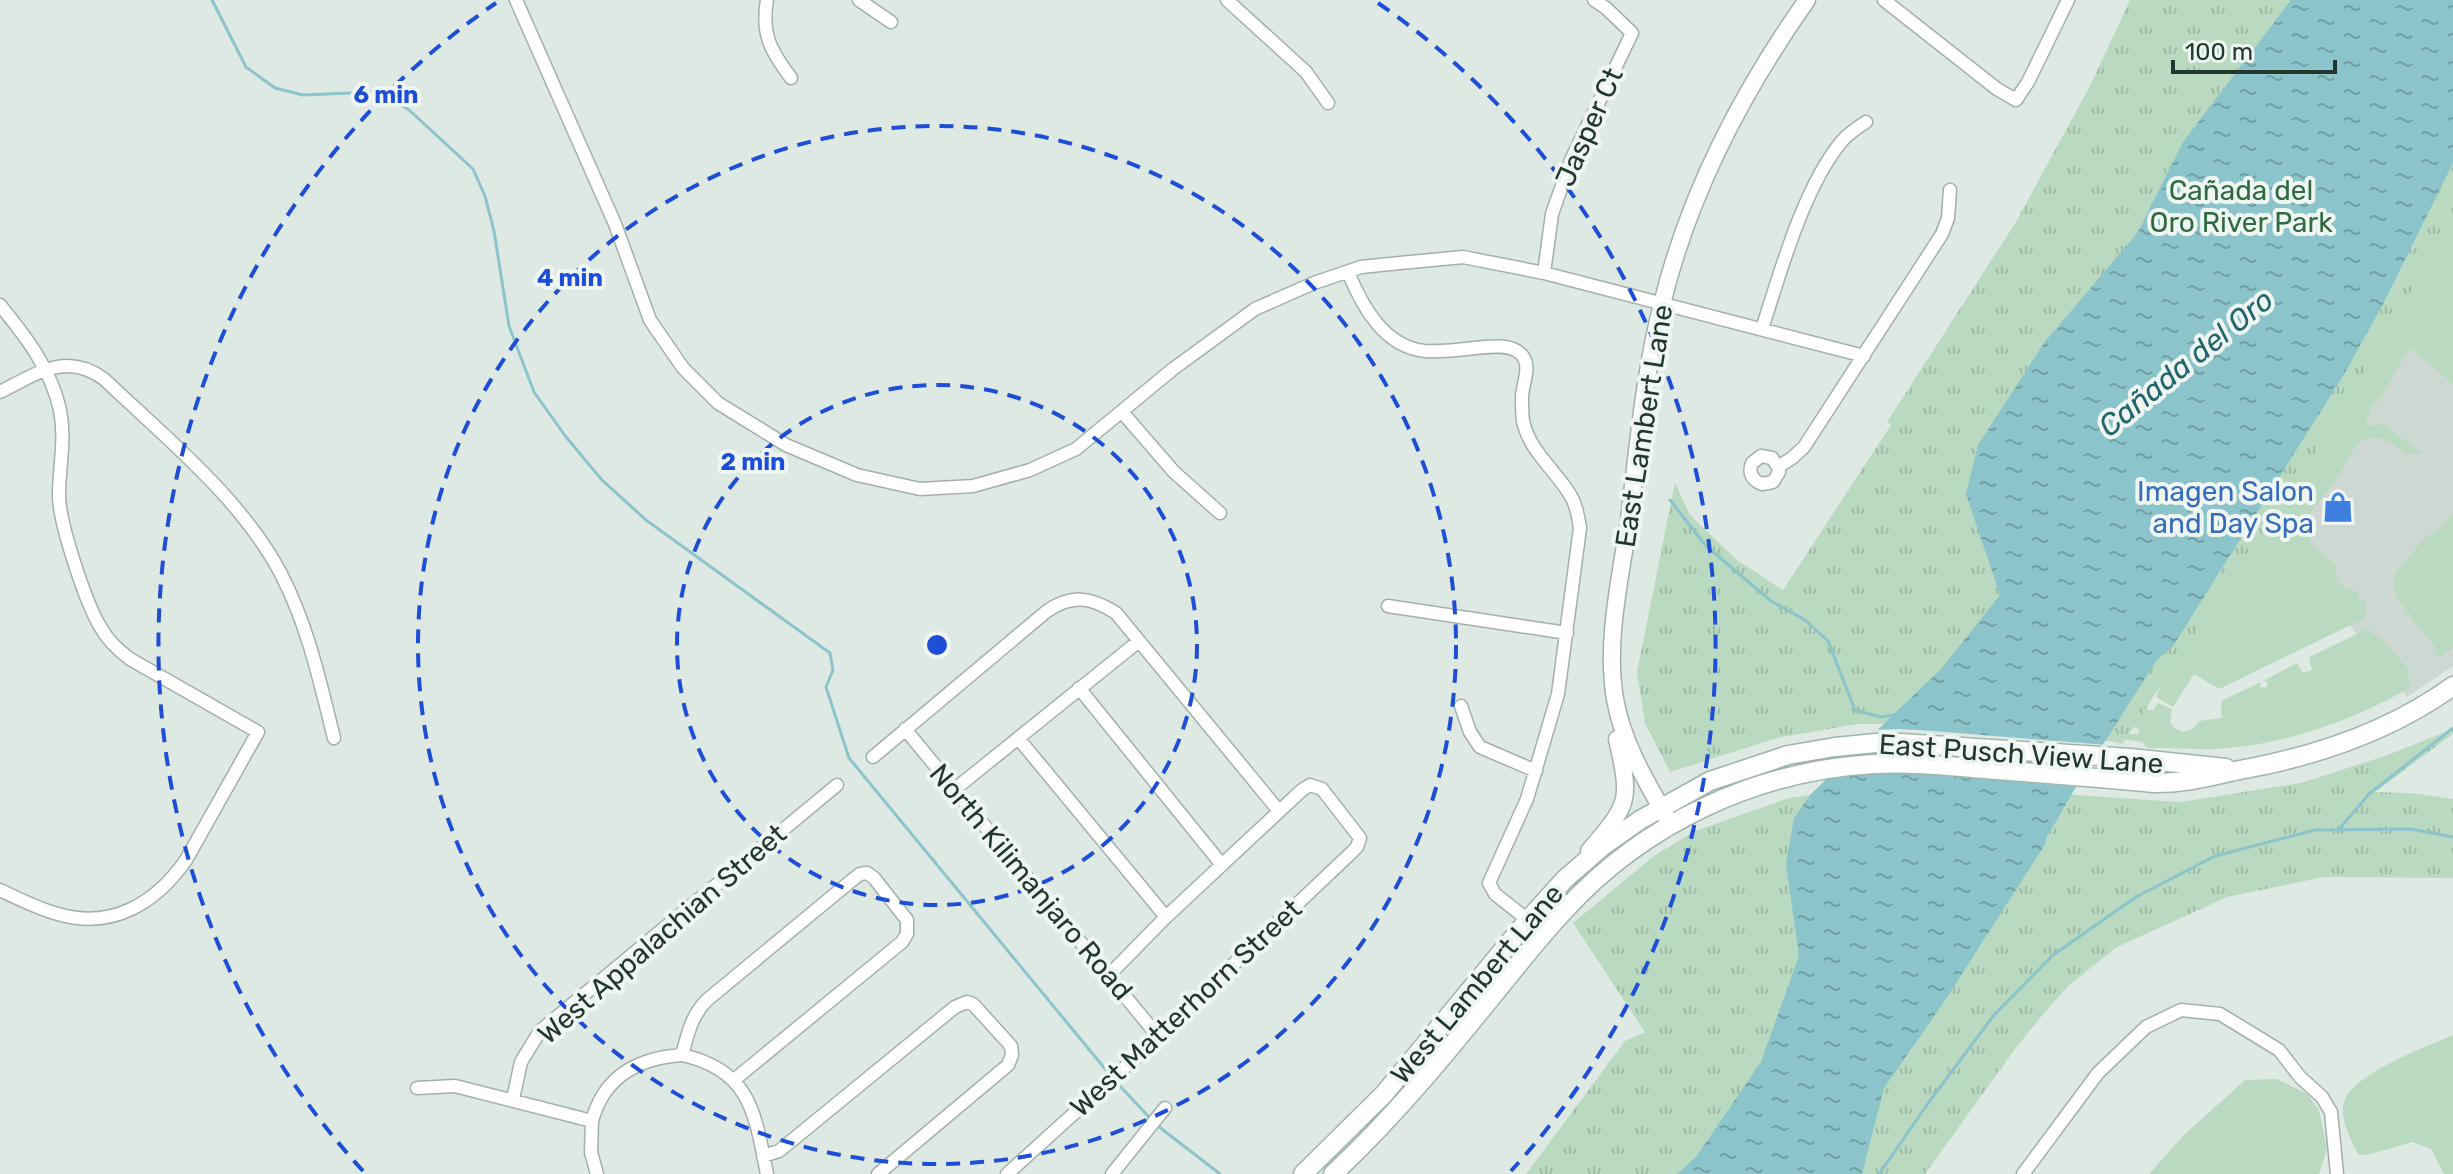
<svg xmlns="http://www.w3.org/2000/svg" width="2453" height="1174" font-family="Rubik,sans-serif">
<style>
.built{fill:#cdd8d3}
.green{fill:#b9d9c0}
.park{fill:url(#park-tufts)}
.water{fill:url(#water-ripples)}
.pier{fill:#dfe9e4}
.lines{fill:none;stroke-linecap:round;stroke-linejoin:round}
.stream{stroke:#8bc4ca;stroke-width:3}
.minor-casing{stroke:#a3b0aa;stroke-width:15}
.tertiary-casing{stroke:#a3b0aa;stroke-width:19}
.secondary-casing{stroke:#9fb4ab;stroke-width:21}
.minor{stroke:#fff;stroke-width:12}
.tertiary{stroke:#fff;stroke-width:16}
.secondary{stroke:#fff;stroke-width:18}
.ring{fill:none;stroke:#1d4ed8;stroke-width:4;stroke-dasharray:14 10}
.labels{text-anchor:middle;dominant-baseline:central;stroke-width:8;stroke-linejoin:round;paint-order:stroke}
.street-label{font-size:28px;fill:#223730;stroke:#eff6f2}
.park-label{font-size:28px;fill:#2f6a43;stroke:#eff6f2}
.shop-label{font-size:28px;fill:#366cbe;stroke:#eff6f2;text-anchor:end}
.water-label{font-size:30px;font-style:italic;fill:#21656d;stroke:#eff6f2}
.centre{fill:#1d4ed8;stroke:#eff6f2;stroke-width:4}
.ring-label{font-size:24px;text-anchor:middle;font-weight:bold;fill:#1d4ed8;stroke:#eff6f2;stroke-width:8;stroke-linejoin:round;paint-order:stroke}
</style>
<defs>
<pattern id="park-tufts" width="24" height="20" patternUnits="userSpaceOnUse" patternTransform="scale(2)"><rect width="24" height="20" fill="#b9d9c0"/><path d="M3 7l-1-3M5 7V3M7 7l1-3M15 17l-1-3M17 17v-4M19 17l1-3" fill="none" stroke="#9fbba5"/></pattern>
<pattern id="water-ripples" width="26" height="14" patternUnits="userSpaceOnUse" patternTransform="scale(2)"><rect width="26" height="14" fill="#8bc4ca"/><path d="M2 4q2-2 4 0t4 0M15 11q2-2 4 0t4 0" fill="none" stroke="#71a0a4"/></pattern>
</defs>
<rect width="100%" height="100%" fill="#dfe9e4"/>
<!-- built -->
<path class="built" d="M2453,217V666L2407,697L2279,536Z"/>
<!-- green -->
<path class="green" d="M2453,191V384L2410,348L2377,403L2372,402C2371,409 2365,420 2367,426L2383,424L2423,454H2406C2390,442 2378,431 2358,443L2335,481L2301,525L2303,538L2312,537L2309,542L2338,567C2330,583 2345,588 2358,592V596L2366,603V612L2363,619L2219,689L2194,674L2173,707L2156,697L2161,684Z
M2453,514V647L2442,656L2435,654V646L2412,620L2410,612L2403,617L2406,609C2396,598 2390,587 2396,572L2425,538L2440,528Z
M2370,628V632L2382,639L2409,670L2408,679L2410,680L2408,689C2352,720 2290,743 2227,748C2200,751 2173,747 2147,748L2142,742L2122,739L2126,734H2138L2139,730L2133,726L2145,708L2153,711L2158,703L2172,709L2170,722L2174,728L2183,732L2194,728L2199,721L2222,718L2221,705L2223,700L2261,682L2260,687L2266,688L2268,682L2263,681L2297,663L2303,673L2312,670L2309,657Z
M2453,1035V1174H2444L2431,1149L2412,1142L2371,1154L2359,1155C2351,1141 2339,1118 2344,1102C2352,1074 2426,1047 2453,1035Z
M2277,1079L2307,1094L2319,1110L2327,1149L2319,1174H2149L2184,1135L2245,1080Z"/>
<!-- park -->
<path class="park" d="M2130,0H2453V214L2436,247L2340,416L2122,744L2092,737L1905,724H1857L1777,738L1670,772L1645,723L1637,672L1675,483L1690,515L1737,560L1783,590L1891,425L1887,422L2016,222L2091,84Z
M2453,729V734L2375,792L2411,793L2453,799V878L2324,877L2227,897L2117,947L2069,985L2045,1012L2015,1049L1925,1174H1526L1625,1041L1645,1032L1573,923L1654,856L1695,831L1789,798L1861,787L1945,786L2180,802L2301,783L2385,756Z"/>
<!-- water -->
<path class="water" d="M2291,0H2453V163L2383,304L2343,376L2173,646L2156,661L2073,792L2047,837L2044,846L1942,1005L1884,1088L1862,1174H1677L1696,1157L1761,1062L1799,956L1786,864L1794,818L1811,794L1942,668L2000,595L1966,494L1978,445L2044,343L2138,232L2183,142Z"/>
<!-- pier -->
<path class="pier" d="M1899,729L1933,731L2107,745L2080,787L1922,774H1866L1819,780L1871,730Z"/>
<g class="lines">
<!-- stream -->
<path class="stream" d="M212,0L246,67L275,88L303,95L375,92L408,109L473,169L485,196L494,231L509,326L534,392L566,437L602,480L646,520L830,653L833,670L826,687L849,758L1106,1070
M1670,500L1706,546L1771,601L1805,620L1828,641L1855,710L1881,717L1894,715
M2340,828L2369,794L2453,728
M1119,1085L1148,1116
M1158,1126L1220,1174
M1879,1174L1929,1102L1994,1015L2053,955L2136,897L2215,856L2315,830L2411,829L2453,837"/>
<defs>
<path id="minor" d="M516,0L615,224L650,320L683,368L718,403L786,445L857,475L920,489L973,486L1030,470L1076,449L1173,369L1255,309L1314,283L1361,267L1400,263L1463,257L1544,273L1864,356
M767,0C761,35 771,51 791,78
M859,0L891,22
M1227,0L1306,72L1328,103
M1884,0L1997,89L2016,100L2028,82L2068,0
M1348,272C1362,306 1384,347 1425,351C1442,352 1458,350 1475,348C1487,347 1506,344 1517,351C1534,362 1523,381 1522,396C1522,404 1522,413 1523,421C1529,450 1554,469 1569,493C1576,503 1578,516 1580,528L1558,694L1527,799L1489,883L1495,894L1528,920
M1544,273L1552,214L1571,160L1632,33L1606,8L1594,0
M0,305C26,337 51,369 60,410C66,440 59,466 59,495C59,523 86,604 101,628C108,641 118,650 130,659L258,732L186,860C156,903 112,930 58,914C38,909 19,899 0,890
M1762,329C1780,273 1804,186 1842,141C1849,133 1858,127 1866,122
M0,392C36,374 66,351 104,379C165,437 242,499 281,574C308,626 320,682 334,738
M1122,412L1174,472L1220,513
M1778,467L1772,458L1761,456L1752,463C1748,473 1752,480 1762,484L1773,482L1779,472L1778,467L1792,458L1804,447L1942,234L1948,218L1950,190
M1388,606L1567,633
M1079,688L1222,865
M1461,706L1470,732L1480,747L1536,771
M905,729L1157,1035
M1018,738L1166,917
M873,757L1047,611C1072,594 1091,597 1116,613L1279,811
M955,789L1139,641
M682,1055C751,1070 755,1114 767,1174
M417,1088L455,1086L592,1121L591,1152L597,1174
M513,1099L521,1062L540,1031L837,785
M592,1121C604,1076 638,1058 682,1055C688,1034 691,1016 707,1000L851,881L860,874L867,873L874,878L907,920V934L902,942L734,1080
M763,1156L779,1151L955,1007L967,1002L973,1004L1011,1046L1012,1055L1008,1065L878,1174
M1007,1174L1122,1070L1351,853L1357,847L1360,838L1322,789L1310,785L1302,790L1166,917L1108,976
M1112,1174L1165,1108
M2023,1174L2098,1073L2146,1027L2181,1010L2220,1014L2279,1050L2300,1077L2322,1097L2331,1112L2337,1174"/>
<path id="tertiary" d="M1668,820C1646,781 1623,744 1615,699C1605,640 1621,577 1629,519C1638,447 1644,374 1662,304C1689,193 1742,92 1807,0
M1589,851C1630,803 1631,801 1617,739"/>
<path id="secondary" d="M1303,1174L1384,1094L1528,920L1565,879L1603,846L1640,820L1710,781L1788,755L1835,747L1886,742L2130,758L2226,768
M1333,1174C1393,1118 1444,1056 1495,993C1518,965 1540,936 1565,910C1644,823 1758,770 1875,764C1916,762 1956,767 1996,770C2048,774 2101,778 2153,783C2187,784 2217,774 2250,768C2323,754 2392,730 2453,686"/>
</defs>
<!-- minor casing -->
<use href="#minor" class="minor-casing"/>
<!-- tertiary casing -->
<use href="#tertiary" class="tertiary-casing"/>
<!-- secondary casing -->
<use href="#secondary" class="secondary-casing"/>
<!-- minor -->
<use href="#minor" class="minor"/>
<!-- tertiary -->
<use href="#tertiary" class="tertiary"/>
<!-- secondary -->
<use href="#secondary" class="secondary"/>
</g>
<!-- distance rings -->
<g class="ring">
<circle cx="937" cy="645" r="260"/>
<circle cx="937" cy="645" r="519"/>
<path d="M363 1171A779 779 0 0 1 496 3M1378 3A779 779 0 0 1 1511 1171"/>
</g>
<!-- icons -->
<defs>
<symbol id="shop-bare" viewBox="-9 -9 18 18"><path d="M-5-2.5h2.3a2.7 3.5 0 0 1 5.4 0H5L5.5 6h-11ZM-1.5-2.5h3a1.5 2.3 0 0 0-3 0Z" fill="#3f7fe0" stroke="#eff6f2" stroke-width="2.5" paint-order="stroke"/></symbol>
</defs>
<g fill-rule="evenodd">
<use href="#shop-bare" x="2316" y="485" width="44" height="44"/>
</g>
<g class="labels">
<!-- street labels -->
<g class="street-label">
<text transform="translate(1589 127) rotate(-66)">Jasper Ct</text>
<text transform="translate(1644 426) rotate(-81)">East Lambert Lane</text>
<text transform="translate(2021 754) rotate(4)">East Pusch View Lane</text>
<text transform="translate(1031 882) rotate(50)">North Kilimanjaro Road</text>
<text transform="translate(662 934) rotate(-41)">West Appalachian Street</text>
<text transform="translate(1477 984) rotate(-50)">West Lambert Lane</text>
<text transform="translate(1186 1008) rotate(-43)">West Matterhorn Street</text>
</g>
<!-- park labels -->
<g class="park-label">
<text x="2241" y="190">Cañada del<tspan x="2241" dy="32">Oro River Park</tspan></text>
</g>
<!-- shop labels -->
<g class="shop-label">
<text x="2314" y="491">Imagen Salon<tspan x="2314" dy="32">and Day Spa</tspan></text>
</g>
<!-- water labels -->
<g class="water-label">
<text transform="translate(2186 363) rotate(-39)">Cañada del Oro</text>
</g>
</g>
<circle cx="937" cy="645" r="12" class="centre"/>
<g class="ring-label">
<text x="386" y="103">6 min</text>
<text x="570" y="286">4 min</text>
<text x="753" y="470">2 min</text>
</g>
<!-- scale -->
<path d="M2173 60v12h162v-12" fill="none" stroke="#223730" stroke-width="4"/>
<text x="2185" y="60" font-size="24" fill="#223730" stroke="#eff6f2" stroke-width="6" paint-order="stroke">100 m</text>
</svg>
